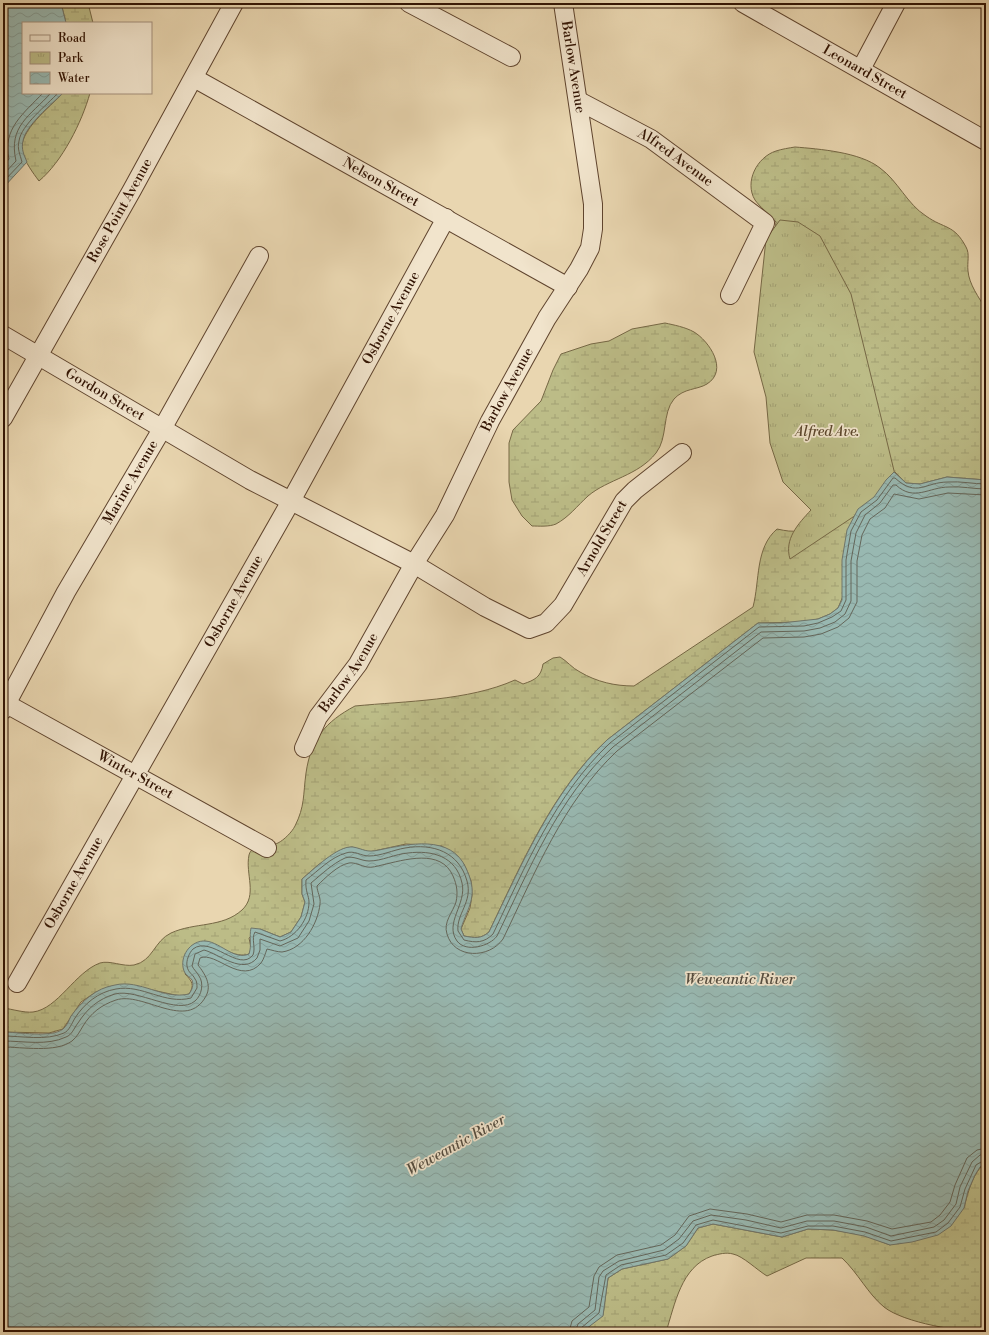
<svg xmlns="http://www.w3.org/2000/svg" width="989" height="1335" font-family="'Libre Bodoni',serif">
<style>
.wetland{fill:url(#wetland-marsh);stroke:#766845}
.park{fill:url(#park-tufts);stroke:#766845}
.water{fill:url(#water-waves);stroke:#6f766b}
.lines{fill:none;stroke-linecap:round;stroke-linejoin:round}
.shore{stroke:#64665a;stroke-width:1}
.minor-casing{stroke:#5f442e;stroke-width:20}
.minor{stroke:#f1e4cc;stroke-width:18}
.labels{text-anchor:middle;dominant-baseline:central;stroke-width:3.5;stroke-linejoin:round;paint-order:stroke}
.street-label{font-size:14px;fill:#311303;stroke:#f1e4cc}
.park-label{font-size:14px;font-style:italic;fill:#5b462b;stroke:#f1e4cc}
.water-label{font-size:15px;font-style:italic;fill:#554d40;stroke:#f1e4cc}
</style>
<defs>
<pattern id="wetland-marsh" width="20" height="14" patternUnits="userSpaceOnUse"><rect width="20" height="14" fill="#bcbc87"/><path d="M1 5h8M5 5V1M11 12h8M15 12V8" fill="none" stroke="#a2a173"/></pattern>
<pattern id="park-tufts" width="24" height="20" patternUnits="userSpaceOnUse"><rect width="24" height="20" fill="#bcbc87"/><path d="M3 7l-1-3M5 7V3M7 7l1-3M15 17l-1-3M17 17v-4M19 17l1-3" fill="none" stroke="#a2a173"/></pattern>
<pattern id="water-waves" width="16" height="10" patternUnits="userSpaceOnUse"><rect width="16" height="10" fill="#98b8b1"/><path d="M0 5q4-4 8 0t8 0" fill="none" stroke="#839d97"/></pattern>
</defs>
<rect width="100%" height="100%" fill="#e9d6b0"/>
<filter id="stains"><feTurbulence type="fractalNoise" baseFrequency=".005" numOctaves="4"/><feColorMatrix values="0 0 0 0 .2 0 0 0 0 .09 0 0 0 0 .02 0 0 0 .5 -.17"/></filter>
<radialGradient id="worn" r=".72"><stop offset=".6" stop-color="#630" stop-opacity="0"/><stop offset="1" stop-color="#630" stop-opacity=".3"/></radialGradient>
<!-- wetland -->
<path class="wetland" d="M61,3H88L93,23H66Z
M63,93H90C82,122 62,162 39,181C33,173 25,162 22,152C18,131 50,107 63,93Z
M795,147C819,149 860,152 880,168C898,181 907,204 926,216C944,229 954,224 966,247C970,254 967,262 968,271C969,284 979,298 986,309V480L947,477L920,484L906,483L895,472L838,608L830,614L818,619L804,622L758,623L607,740C552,791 521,865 489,932C481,939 475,938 464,936L461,929L470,908L472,895L471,881L464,864L442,846L406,844L369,852L352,847L343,849L318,865L302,879V894L305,902L301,917L291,932L280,937L260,929L249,938L251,948L249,954C236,959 217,945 204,941L185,974C192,981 195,985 189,994L180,996L152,990L96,992L81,1002L63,1029L49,1033L3,1032V1008C12,1009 24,1013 33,1012C58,1009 75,972 100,963C110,960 123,967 134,965C153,961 154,941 171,933C195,922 222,928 242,910C258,895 245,874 249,855C252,843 269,847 278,843C284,840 292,832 295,826C305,806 303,795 306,773C311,739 325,722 355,706C406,701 468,701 515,680L523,684C535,680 541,677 543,664L553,658L560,657C567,661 572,668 580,672C597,682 615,686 634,686L753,607C760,580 755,548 777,529C795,533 802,532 818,523L774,237L776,222C770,215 759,206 755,200C744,182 757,157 776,151C782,149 789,148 795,147Z
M665,323C674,325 685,327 694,332C709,341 729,370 707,384C697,390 684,388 674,399C662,413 668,438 656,453C638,476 608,479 588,496C577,506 569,517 556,524C549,527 539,526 532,526L522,516L512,500L509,482V443L513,430L541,401L553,370L561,354L591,344L609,341L632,329Z
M986,1162V1332C961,1332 904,1323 884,1307C868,1294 858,1273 842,1258H806L767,1276C757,1270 743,1256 733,1254C726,1252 719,1254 712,1256C681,1267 675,1304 666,1332H582L603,1315L608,1278L622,1269L668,1259L686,1246L698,1228L713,1224L782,1237L808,1229L833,1230L864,1235L890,1245L964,1208C968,1192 973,1172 986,1162Z"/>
<!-- park -->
<path class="park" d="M780,220L798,222L820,236L851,294L898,487L790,559C784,539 798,524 811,510L783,482L770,443L766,397L754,352L766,239Z"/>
<!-- water -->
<path class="water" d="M3,3H61L66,23H23V93H63C52,104 25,126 23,141C21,149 24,155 27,162L3,188Z
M894,472L906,483L920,484L947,477L986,480V1162L980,1167L975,1175L968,1191L964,1208L951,1226L938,1235L912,1242L890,1245L864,1236L833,1230L808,1229L782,1237L713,1224L698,1228L686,1246L668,1259L622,1269L608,1278L603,1316L582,1332H3V1032C17,1032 52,1038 63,1029C67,1026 69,1020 71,1016C82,1001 96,988 115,985C140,979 163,1000 189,994C192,990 194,985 192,980C190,977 187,976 185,973C178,960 188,942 203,941C219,940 233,961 249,954C252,945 249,937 251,928L260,929L280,937L291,932L301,917L305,902L302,894V879C313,870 338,845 353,847C364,849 366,853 379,850C408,844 451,834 466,868C470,877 473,885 472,895C471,907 464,917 461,929L464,936C475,938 481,939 489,932C522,864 552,792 607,740L758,623H781L818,619L830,614L838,608L842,600V560L847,530L858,509L874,497L886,480Z"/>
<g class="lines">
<!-- shore -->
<path class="shore" d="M3,166L9,159C2,129 24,113 43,93
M3,175L16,161C8,126 30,116 51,93
M3,182L22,162C20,154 17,149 19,141C21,125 47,105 58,93
M3,1036C22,1036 46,1041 64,1033C69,1031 72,1023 75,1018C84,1004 98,992 116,989C142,984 165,1005 191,998L197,988C197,985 197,981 195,979C193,974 188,973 187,966C186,961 189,953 193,949C211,935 239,973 253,955C256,947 251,939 255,932L280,941C296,937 309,919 309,902C309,896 305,891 306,880C318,871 331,857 346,853C354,850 361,856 369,856C381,856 393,850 405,848C433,843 459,852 467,881C473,902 456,914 458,931L464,940C476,943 484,943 493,934C525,867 555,795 610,743L759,627L804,626L818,623L832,617L841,611L846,600V560L851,531L861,512L877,500L893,478H895C917,498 925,482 948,482C961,481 973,484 986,484
M3,1041C24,1041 47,1046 66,1037C72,1035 74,1028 78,1023C87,1009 98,999 115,994C137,988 178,1016 195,1001C202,995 204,983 199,976C197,972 194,970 192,966L195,954L204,950C219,954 243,975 257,958L260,950V939L280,946L298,938L309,921L314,904L311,883C322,874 332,864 345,858C353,855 361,861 369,861C382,861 395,854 408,853C432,850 456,856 462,883C467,904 444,923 457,941C466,953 490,946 497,936C529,870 558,798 613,747L761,632L804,631L820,628L835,622L845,614L851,601V561L856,533L865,515L880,503L893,485H896C914,502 929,487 949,487C961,486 974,489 986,489
M3,1047C22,1047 56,1053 72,1041C77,1037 80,1031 83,1026C91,1013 101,1005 116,1000C143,991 187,1032 206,996C212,985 205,974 198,965L200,958C216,951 241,986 261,963C264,959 265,954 267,949C272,950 277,952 282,952C304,949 318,923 320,904C321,897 317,892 317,886C325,878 338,865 349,863C354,862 362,866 367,867C372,868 377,866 382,865C404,860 441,848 453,876C457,885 458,893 456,902C453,912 443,922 447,934C454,959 489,959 503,939C535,873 563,802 617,751L763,638L804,637L821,634L838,627L849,618L857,602V561L862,535L870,519L885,508L894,494L919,499L948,493L986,495
M569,1332L572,1321L589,1307L594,1276L599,1267L617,1255L661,1245L675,1235L689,1216L710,1209L747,1214L781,1222L807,1215H834L867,1221L892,1229L931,1222L940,1215L950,1202L955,1185L967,1158L977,1150L986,1148
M575,1332L578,1324L595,1310L599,1277L603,1271L619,1261L664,1250L679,1239L693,1221L711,1215L746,1220L781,1228L807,1221H834L866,1227L891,1236L934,1227L944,1220L956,1204L960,1187L972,1162L980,1155L986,1154
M580,1332L581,1328L599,1313L606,1275L621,1265L666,1255L683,1243L696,1225L713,1220L781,1233L808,1226H833L865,1232L891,1241L936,1232L948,1223L960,1207L965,1189L976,1165L986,1159"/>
<defs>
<g id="minor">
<path d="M409,3L511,57"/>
<path id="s1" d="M743,3L986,141"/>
<path d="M861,69L896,3"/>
<path id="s2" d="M194,78L568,287"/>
<path id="s3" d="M579,101L651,139L765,223L730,295"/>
<path id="s4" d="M3,335L250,480L414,564L485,607L529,629L546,623L563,605L624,501L635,490L682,453"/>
<path id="s5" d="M3,418L132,190L234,3"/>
<path id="s6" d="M3,702L267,848"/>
<path id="s7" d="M3,710L66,592L162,429L259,256"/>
<path id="s8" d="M304,748L318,717L358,664L414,564L445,515L490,421L547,318L579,269L590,248L593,229V204L563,3"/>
<path id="s9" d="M17,983L291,501L446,218"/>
</g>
</defs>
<!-- minor casing -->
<use href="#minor" class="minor-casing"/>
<!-- minor -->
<use href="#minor" class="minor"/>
</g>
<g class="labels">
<!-- street labels -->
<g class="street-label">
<text transform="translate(573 67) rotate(81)">Barlow Avenue</text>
<text stroke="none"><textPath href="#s1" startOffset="140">Leonard Street</textPath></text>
<text stroke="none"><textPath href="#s3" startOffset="112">Alfred Avenue</textPath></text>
<text stroke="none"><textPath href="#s2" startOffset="214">Nelson Street</textPath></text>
<text stroke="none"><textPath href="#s5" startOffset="238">Rose Point Avenue</textPath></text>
<text stroke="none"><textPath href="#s9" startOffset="763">Osborne Avenue</textPath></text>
<text stroke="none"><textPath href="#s8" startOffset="413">Barlow Avenue</textPath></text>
<text stroke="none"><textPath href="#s4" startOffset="118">Gordon Street</textPath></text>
<text stroke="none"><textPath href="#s7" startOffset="261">Marine Avenue</textPath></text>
<text stroke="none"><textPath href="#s4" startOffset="723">Arnold Street</textPath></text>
<text stroke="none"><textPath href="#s9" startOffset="439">Osborne Avenue</textPath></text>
<text stroke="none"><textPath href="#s8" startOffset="88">Barlow Avenue</textPath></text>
<text stroke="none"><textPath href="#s6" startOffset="151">Winter Street</textPath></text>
<text stroke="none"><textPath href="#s9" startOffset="115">Osborne Avenue</textPath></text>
</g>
<!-- park labels -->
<g class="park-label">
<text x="827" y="432">Alfred Ave.</text>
</g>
<!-- water labels -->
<g class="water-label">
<text x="740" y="979">Weweantic River</text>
<text transform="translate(456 1145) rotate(-29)">Weweantic River</text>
</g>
</g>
<!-- margin -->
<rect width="989" height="1335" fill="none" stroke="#e9d6b0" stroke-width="16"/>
<rect x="4" y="4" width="981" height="1327" fill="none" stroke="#311303" stroke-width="2"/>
<rect x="8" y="8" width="973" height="1319" fill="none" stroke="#311303"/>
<!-- legend -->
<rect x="22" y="22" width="130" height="72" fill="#f1e4cc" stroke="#a4907c"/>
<rect x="30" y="35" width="20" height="6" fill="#f1e4cc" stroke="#a4907c"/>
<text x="58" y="42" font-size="12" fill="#311303">Road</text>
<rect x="30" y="52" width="20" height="12" fill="url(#park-tufts)" stroke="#a4907c"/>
<text x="58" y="62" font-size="12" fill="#311303">Park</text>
<rect x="30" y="72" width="20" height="12" fill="url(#water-waves)" stroke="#a4907c"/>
<text x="58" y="82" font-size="12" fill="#311303">Water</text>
<rect width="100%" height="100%" filter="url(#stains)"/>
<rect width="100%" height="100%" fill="url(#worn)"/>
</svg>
